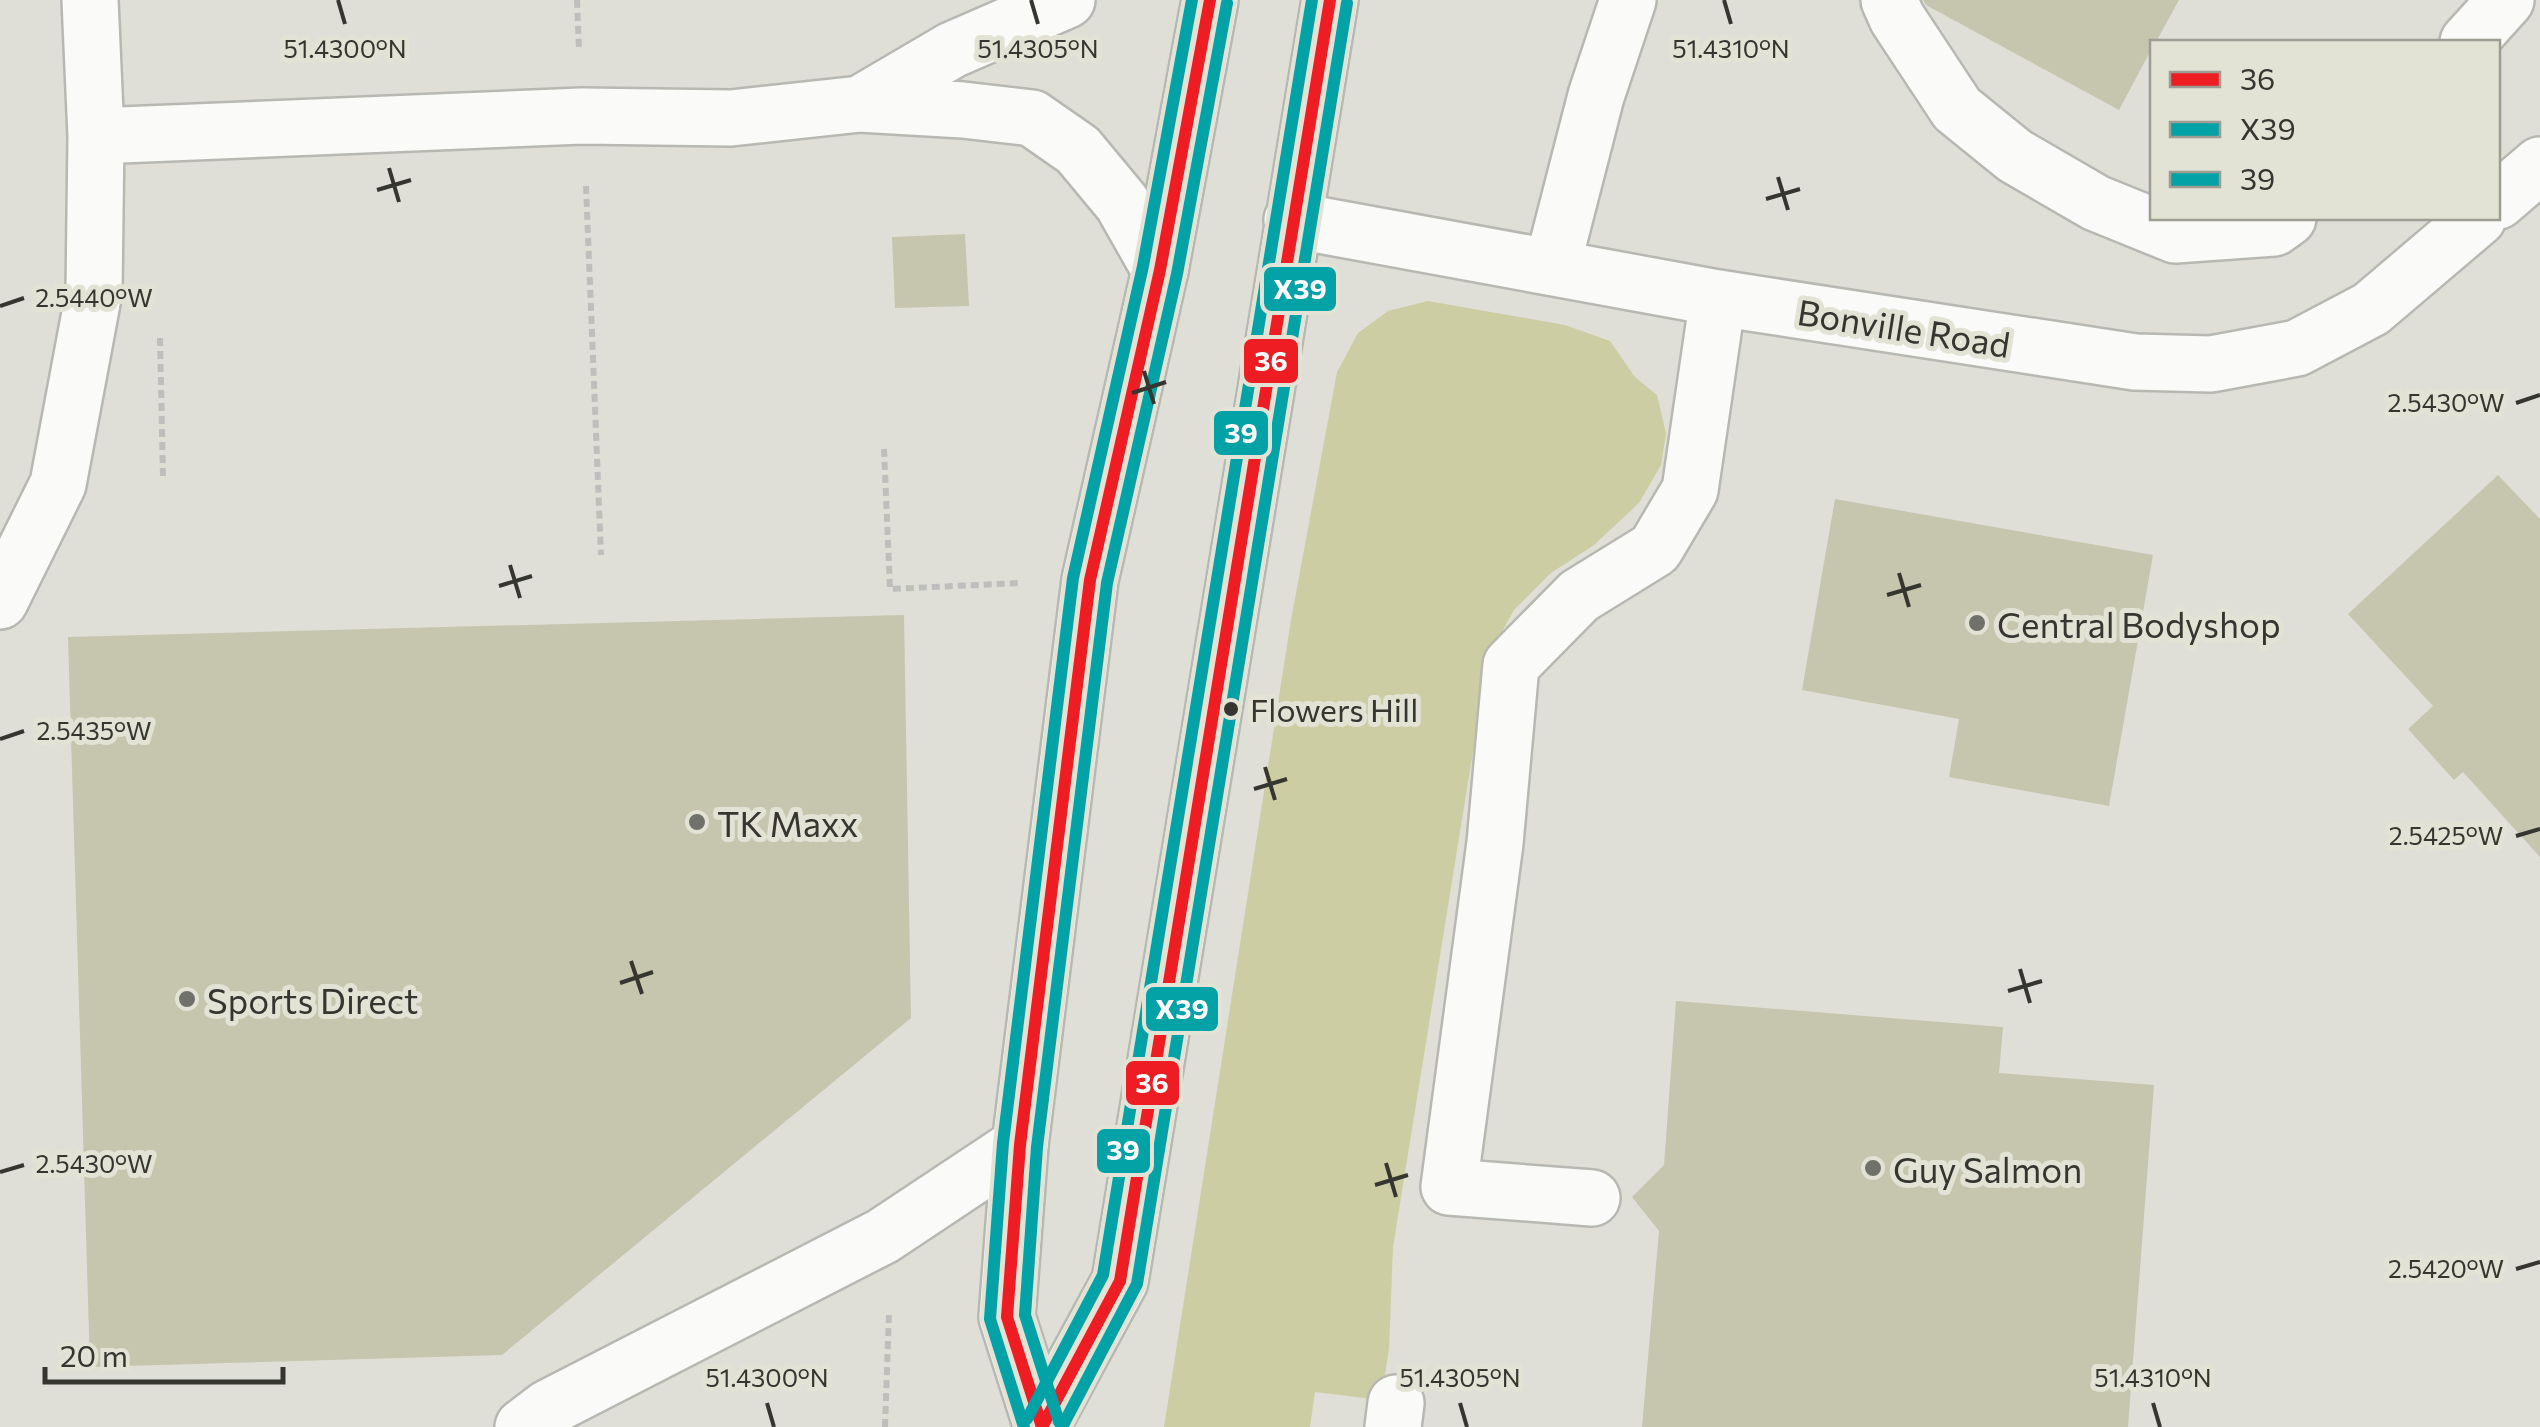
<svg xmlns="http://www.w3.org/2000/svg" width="2540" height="1427" font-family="Commissioner,sans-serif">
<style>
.green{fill:#cdcda3}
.building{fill:#c6c5ae}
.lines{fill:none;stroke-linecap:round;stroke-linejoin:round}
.minor-casing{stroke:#b8b8b3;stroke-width:60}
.highway-casing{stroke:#b8b8b3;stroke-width:60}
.path{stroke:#bebebc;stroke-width:6;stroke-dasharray:8 5;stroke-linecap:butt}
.minor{stroke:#fafaf9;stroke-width:55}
.highway{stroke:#fafaf9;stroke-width:55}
.bus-1-casing{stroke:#e2e2d5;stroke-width:20}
.bus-2-casing{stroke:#e2e2d5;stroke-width:20}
.bus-3-casing{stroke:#e2e2d5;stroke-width:20}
.bus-1{stroke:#ee1d23;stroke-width:12}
.bus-2{stroke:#03a2a7;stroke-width:12}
.bus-3{stroke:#03a2a7;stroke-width:12}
.ticks{fill:none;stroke:#363631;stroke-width:4}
.poi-dot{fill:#71716b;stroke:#e2e2d5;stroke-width:4}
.bus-dot{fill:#363631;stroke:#e2e2d5;stroke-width:4}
.labels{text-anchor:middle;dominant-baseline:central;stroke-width:10;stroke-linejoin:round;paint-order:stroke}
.bus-label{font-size:32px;fill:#363631;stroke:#e2e2d5;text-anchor:start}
.street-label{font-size:35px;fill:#363631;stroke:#e2e2d5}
.poi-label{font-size:35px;fill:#363631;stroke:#e2e2d5;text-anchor:start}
.ticks-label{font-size:25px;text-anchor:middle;fill:#363631;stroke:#e2e2d5;stroke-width:10;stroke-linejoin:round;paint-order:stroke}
.line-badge{stroke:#e2e2d5;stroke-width:4}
.badge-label{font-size:28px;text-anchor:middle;font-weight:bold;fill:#fff}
</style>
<rect width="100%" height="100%" fill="#dfdfd8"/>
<!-- green -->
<path class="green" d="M1428,301L1565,325L1610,341L1635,377L1657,395L1666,433L1661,465L1639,503L1594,545L1551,573L1514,610L1493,648L1485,677L1393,1247L1389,1349L1381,1400L1315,1392L1310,1427H1164L1291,620L1337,372L1358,333L1388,311Z"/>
<!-- building -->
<path class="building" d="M1923,0H2179L2156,42H2152V48L2119,110L1926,5Z
M965,234L969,306L895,308L892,237Z
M2498,475L2540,519V857L2463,772L2454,780L2408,729L2433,706L2348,614Z
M1835,499L2153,555L2109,806L1949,777L1959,719L1802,690Z
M904,615L911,1018L502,1355L90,1367L68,637Z
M1676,1001L2003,1027L1999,1073L2154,1085L2128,1427H1642L1659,1231L1632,1197L1664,1165Z"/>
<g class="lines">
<defs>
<path id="minor" d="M90,0L96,136L582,116L731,118L860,104L963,110L1032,118L1078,150L1122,203L1160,270
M1889,0L1897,18L1957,109L2015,156L2096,203L2175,235L2274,228L2288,218
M2468,42L2506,0
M860,104L952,50L1067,0
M2498,201L2540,165
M1292,220L1718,298L2135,362L2211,364L2297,348L2371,309L2478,218
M1552,267L1596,96L1628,0
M0,601L58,484L94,292L96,136
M1592,1198L1449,1187L1495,843L1511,665L1579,596L1655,549L1690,490L1718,298
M523,1427L548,1408L883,1236L1020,1145
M1393,1427L1396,1403"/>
<path id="highway" d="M1042,1425L1120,1281L1330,0
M1042,1427L1007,1317L1020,1145L1090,580L1160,270L1210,0"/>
</defs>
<!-- minor casing -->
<use href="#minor" class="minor-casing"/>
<!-- highway casing -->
<use href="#highway" class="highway-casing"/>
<!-- path -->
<path class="path" d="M577,0L579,49
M586,186L601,555
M160,338L163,477
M884,449L890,589L1020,583
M885,1427L889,1313"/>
<!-- minor -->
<use href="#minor" class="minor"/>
<!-- highway -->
<use href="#highway" class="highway"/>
<defs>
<path id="bus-1" d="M1042,1427L1120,1281L1330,0
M1042,1427L1007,1317L1020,1145L1090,580L1160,270L1210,0"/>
<path id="bus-2" d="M1059,1422L1025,1315L1037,1147L1107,583L1177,274L1227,3
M1062,1427L1137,1284L1347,3"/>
<path id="bus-3" d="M1027,1419L1103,1275L1312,0
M1024,1427L990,1319L1003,1143L1073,578L1143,266L1192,0"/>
</defs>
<!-- bus-1 casing -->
<use href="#bus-1" class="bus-1-casing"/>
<!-- bus-2 casing -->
<use href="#bus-2" class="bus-2-casing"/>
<!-- bus-3 casing -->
<use href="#bus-3" class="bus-3-casing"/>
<!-- bus-1 -->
<use href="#bus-1" class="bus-1"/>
<!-- bus-2 -->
<use href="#bus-2" class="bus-2"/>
<!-- bus-3 -->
<use href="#bus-3" class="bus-3"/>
</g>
<!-- ticks -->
<path class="ticks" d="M338,0L345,24M1031,0L1038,24M1724,0L1731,24M389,168L399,202M1778,177L1788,210M377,190L411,180M1766,199L1800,189M0,306L24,298M1144,371L1154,404M1132,393L1166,382M2516,403L2540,395M510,565L520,598M1899,573L1909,607M499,586L532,576M1887,595L1921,585M0,739L24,731M1265,767L1275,800M1254,789L1287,779M2516,836L2540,829M631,961L642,994M2020,969L2030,1003M620,983L653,972M2008,991L2042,981M1386,1163L1396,1197M0,1172L24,1165M1375,1185L1408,1175M2516,1269L2540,1262M767,1403L774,1427M1460,1403L1467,1427M2153,1403L2160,1427"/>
<!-- markers -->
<g class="poi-dot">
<circle cx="1977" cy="623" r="10"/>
<circle cx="697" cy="822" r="10"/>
<circle cx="187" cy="999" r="10"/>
<circle cx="1873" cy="1168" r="10"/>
</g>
<circle class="bus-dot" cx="1231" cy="709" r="9"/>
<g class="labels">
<!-- bus labels -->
<g class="bus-label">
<text x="1250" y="709">Flowers Hill</text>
</g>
<!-- street labels -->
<g class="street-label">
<text transform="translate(1904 327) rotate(9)">Bonville Road</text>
</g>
<!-- poi labels -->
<g class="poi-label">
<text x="1997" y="623">Central Bodyshop</text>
<text x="717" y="822">TK Maxx</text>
<text x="207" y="999">Sports Direct</text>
<text x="1893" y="1168">Guy Salmon</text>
</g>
</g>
<g class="ticks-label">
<text x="345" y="58">51.4300°N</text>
<text x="1038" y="58">51.4305°N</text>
<text x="1731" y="58">51.4310°N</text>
<text x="94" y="307">2.5440°W</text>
<text x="2446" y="412">2.5430°W</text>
<text x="94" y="740">2.5435°W</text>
<text x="2446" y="845">2.5425°W</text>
<text x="94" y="1173">2.5430°W</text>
<text x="2446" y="1278">2.5420°W</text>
<text x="767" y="1387">51.4300°N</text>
<text x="1460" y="1387">51.4305°N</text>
<text x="2153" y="1387">51.4310°N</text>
</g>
<g class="line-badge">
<rect x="1262" y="265" width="76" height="48" rx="10" fill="#03a2a7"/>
<rect x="1242" y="337" width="58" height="48" rx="10" fill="#ee1d23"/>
<rect x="1212" y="409" width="58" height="48" rx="10" fill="#03a2a7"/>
<rect x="1144" y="985" width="76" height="48" rx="10" fill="#03a2a7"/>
<rect x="1124" y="1059" width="57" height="48" rx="10" fill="#ee1d23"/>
<rect x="1095" y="1127" width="57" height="48" rx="10" fill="#03a2a7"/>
</g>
<g class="badge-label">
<text x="1300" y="299">X39</text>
<text x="1271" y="371">36</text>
<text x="1241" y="443">39</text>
<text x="1182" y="1019">X39</text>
<text x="1152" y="1093">36</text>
<text x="1123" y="1160">39</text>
</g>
<!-- legend -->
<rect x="2150" y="40" width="350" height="180" fill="#e2e2d5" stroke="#9d9d93" stroke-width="2.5"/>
<rect x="2170" y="72" width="50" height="15" fill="#ee1d23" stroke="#9d9d93" stroke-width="2.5"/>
<text x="2240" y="90" font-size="30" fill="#363631">36</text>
<rect x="2170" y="122" width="50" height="15" fill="#03a2a7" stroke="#9d9d93" stroke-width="2.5"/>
<text x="2240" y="140" font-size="30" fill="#363631">X39</text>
<rect x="2170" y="172" width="50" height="15" fill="#03a2a7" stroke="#9d9d93" stroke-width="2.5"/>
<text x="2240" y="190" font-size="30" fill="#363631">39</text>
<!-- scale -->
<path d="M45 1367v15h238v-15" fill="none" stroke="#363631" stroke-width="5"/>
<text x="60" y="1367" font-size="30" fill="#363631" stroke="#e2e2d5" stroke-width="8" paint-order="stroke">20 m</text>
</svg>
